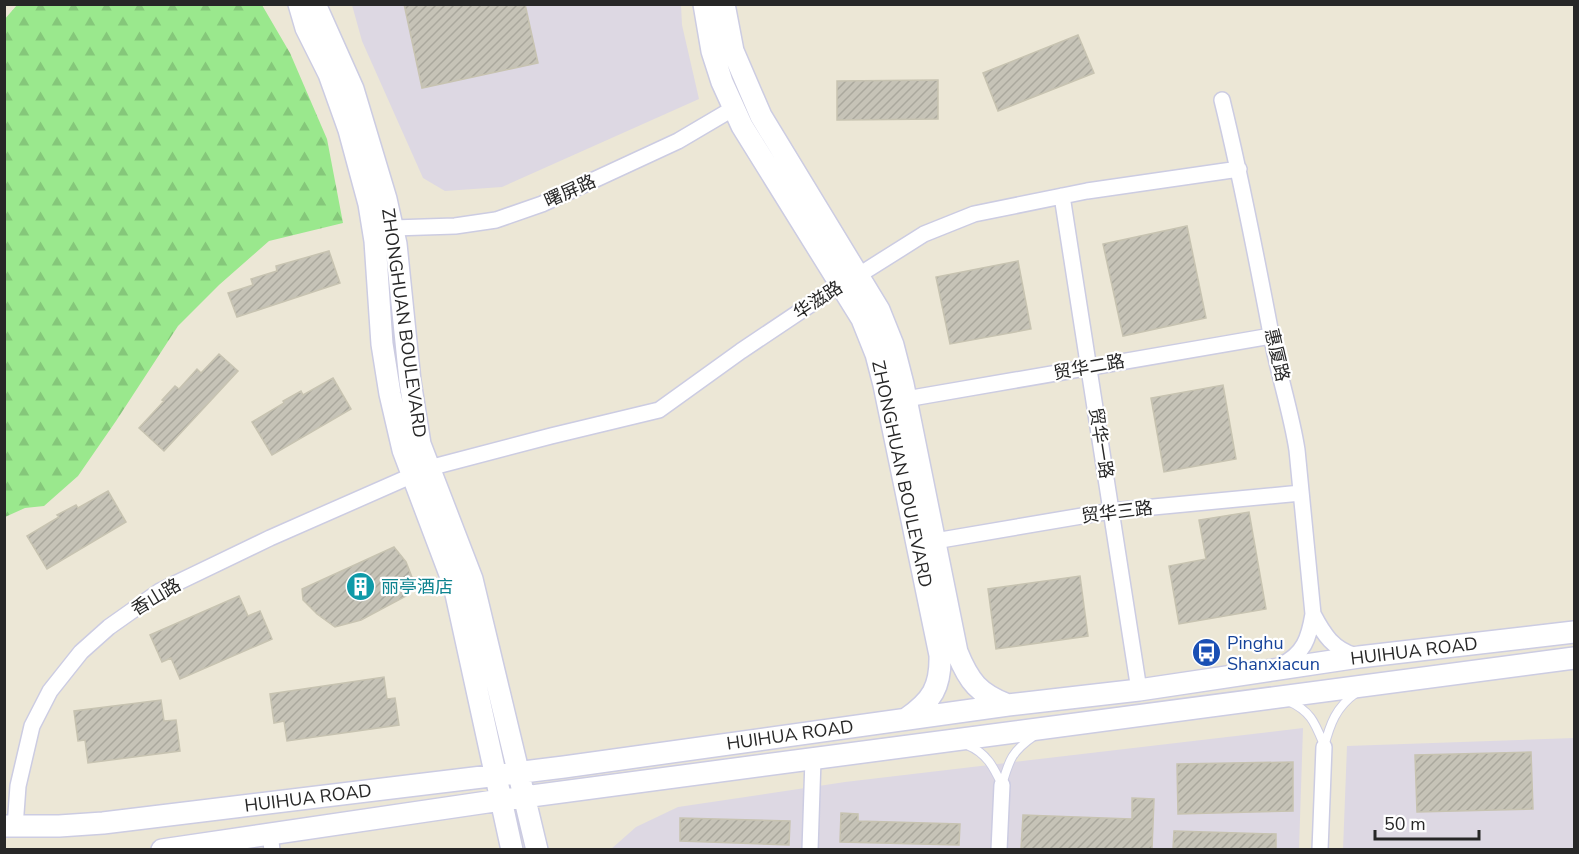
<svg xmlns="http://www.w3.org/2000/svg" width="1579" height="854" font-family="'Nunito Sans','Noto Sans SC',sans-serif">
<style>
.industrial{fill:#ddd8e3}
.forest{fill:url(#forest-firs)}
.building{fill:url(#building-hatch);stroke:#c7c3b1;stroke-width:1.5}
.lines{fill:none;stroke-linecap:round;stroke-linejoin:round}
.lane-casing{stroke:#cccce2;stroke-width:10}
.street-casing{stroke:#cccce2;stroke-width:18}
.secondary-casing{stroke:#cccce2;stroke-width:24}
.lane{stroke:#fff;stroke-width:8}
.street{stroke:#fff;stroke-width:15}
.secondary{stroke:#fff;stroke-width:21}
.labels{text-anchor:middle;dominant-baseline:central;stroke-width:4.5;stroke-linejoin:round;paint-order:stroke}
.street-label{font-size:18px;fill:#272727;stroke:#fff}
.culture-label{font-size:18px;fill:#0d838f;stroke:#fff;text-anchor:start}
.transit-label{font-size:18px;fill:#164399;stroke:#fff;text-anchor:start}
</style>
<defs>
<pattern id="forest-firs" width="22" height="20" patternUnits="userSpaceOnUse" patternTransform="scale(1.5)"><rect width="22" height="20" fill="#9ae88d"/><path d="M5 1l3.5 6h-7zM16 11l3.5 6h-7z" fill="#85c77a"/></pattern>
<pattern id="building-hatch" width="6" height="6" patternUnits="userSpaceOnUse" patternTransform="scale(1.5)"><rect width="6" height="6" fill="#c6c3b7"/><path d="M-1 1l2-2M0 6l6-6M5 7l2-2" fill="none" stroke="#aaa89d"/></pattern>
</defs>
<rect width="100%" height="100%" fill="#ece7d6"/>
<!-- industrial -->
<path class="industrial" d="M352,5H681L682,25L699,99L502,187L445,191L423,178L362,41Z
M1303,728L1299,849L610,850L636,827L678,807L845,782Z
M1574,738V849L1343,850L1347,746Z"/>
<!-- forest -->
<path class="forest" d="M17,5H262L290,53L327,139L343,223L269,241L219,285L178,326L116,421L78,476L44,506L25,508L5,517L4,20Z"/>
<!-- building -->
<path class="building" d="M404,4H525L538,63L422,88Z
M1078,35L1094,73L998,111L983,73Z
M938,80V119L837,120V81Z
M1187,226L1206,318L1123,336L1103,244Z
M329,251L340,283L237,317L228,293L253,285L251,279L277,271L276,266Z
M1018,261L1031,329L950,344L936,277Z
M219,354L238,371L164,451L139,428L164,401L162,400L175,386L179,389L197,369L201,373Z
M333,378L351,409L272,455L252,422L284,403L283,401L301,391L303,395Z
M1223,385L1236,459L1164,472L1151,398Z
M108,491L126,522L47,569L27,536L59,517L57,515L76,505L78,508Z
M1249,512L1266,609L1179,624L1169,566L1206,559L1199,520Z
M394,547L406,562L415,585L408,595L361,620L335,627L317,614L303,600L302,589Z
M1080,576L1088,636L996,649L988,589Z
M239,596L248,616L260,611L272,639L180,679L171,658L162,662L150,635Z
M384,677L387,699L395,698L399,725L287,741L284,721L274,723L270,694Z
M161,700L164,721L176,720L180,751L88,763L85,740L78,741L74,711Z
M1531,752L1533,809L1417,812L1415,755Z
M1293,762V811L1178,814L1177,764Z
M1132,798L1154,799L1152,849H1021L1023,815L1132,819Z
M841,813L858,814V821L960,824L959,845L840,842Z
M680,818L790,821L789,845L680,841Z
M1174,831L1276,834V849H1173Z"/>
<g class="lines">
<defs>
<path id="lane" d="M1288,701C1311,711 1315,723 1324,745
M967,745C987,753 994,768 1002,785
M1324,747C1330,724 1336,707 1356,693
M1002,785C1009,760 1012,751 1034,736"/>
<path id="street" d="M1222,100C1241,177 1256,255 1271,334C1278,373 1291,411 1297,450L1313,614C1309,638 1304,654 1281,665
M1062,196L1139,690
M393,228L455,226L496,220L542,204L678,141L734,108
M906,399L1271,336
M935,541L1111,511L1301,493
M1313,614C1324,635 1333,649 1356,656
M15,827L18,786L32,726L50,691L81,652L109,627L160,591L270,538L429,468L551,436L659,410L741,351L841,284L859,275L924,234L974,214L1087,191L1239,169
M270,834L272,850
M810,850L813,759
M999,850L1002,785
M1320,850L1324,747"/>
<path id="secondary" d="M299,4L306,28L329,74L349,130L369,204L375,241L382,344L390,394L403,450L454,585L512,850
M315,4L353,89L386,199L396,244L410,381L420,444L472,579L537,850
M704,4L712,51L722,82L742,126L862,319L876,354L884,385L940,655C941,687 932,701 906,719
M724,4L733,51L761,116L879,310L893,345L903,384L957,652C969,682 979,694 1008,705
M4,826H59L103,823L564,767L1008,705L1139,690L1359,657L1574,632
M162,850L501,800L1574,658"/>
</defs>
<!-- lane casing -->
<use href="#lane" class="lane-casing"/>
<!-- street casing -->
<use href="#street" class="street-casing"/>
<!-- secondary casing -->
<use href="#secondary" class="secondary-casing"/>
<!-- lane -->
<use href="#lane" class="lane"/>
<!-- street -->
<use href="#street" class="street"/>
<!-- secondary -->
<use href="#secondary" class="secondary"/>
</g>
<!-- icons -->
<defs>
<symbol id="building-disc" viewBox="-11 -11 22 22"><circle r="9.5" fill="#0f9aa8" stroke="#fff"/><path d="M-4-6H4V6H1V3H-1V6H-4ZM-2.5-4.3h1.7v1.8h-1.7ZM.8-4.3h1.7v1.8H.8ZM-2.5-1h1.7V.8h-1.7ZM.8-1h1.7V.8H.8Z" fill="#fff"/></symbol>
<symbol id="bus-disc" viewBox="-11 -11 22 22"><circle r="9.5" fill="#1a4fb4" stroke="#fff"/><path d="M-5-6H5V4H4V6H2V4H-2V6H-4V4H-5ZM-3.5-4V0h7V-4ZM-3.5 1.2v1.5H-2V1.2ZM2 1.2v1.5H3.5V1.2Z" fill="#fff"/></symbol>
</defs>
<g fill-rule="evenodd">
<use href="#building-disc" x="344" y="570" width="33" height="33"/>
<use href="#bus-disc" x="1190" y="636" width="33" height="33"/>
</g>
<g class="labels">
<!-- street labels -->
<g class="street-label">
<text transform="translate(570 191) rotate(-24)">曙屏路</text>
<text transform="translate(818 300) rotate(-33)">华滋路</text>
<text transform="translate(404 323) rotate(82)">ZHONGHUAN BOULEVARD</text>
<text transform="translate(1277 355) rotate(77)">惠厦路</text>
<text transform="translate(1089 367) rotate(-10)">贸华二路</text>
<text transform="translate(1101 443) rotate(81)">贸华一路</text>
<text transform="translate(902 474) rotate(78)">ZHONGHUAN BOULEVARD</text>
<text transform="translate(1117 512) rotate(-7)">贸华三路</text>
<text transform="translate(156 597) rotate(-31)">香山路</text>
<text transform="translate(1414 651) rotate(-7)">HUIHUA ROAD</text>
<text transform="translate(790 735) rotate(-8)">HUIHUA ROAD</text>
<text transform="translate(308 798) rotate(-7)">HUIHUA ROAD</text>
</g>
<!-- culture labels -->
<g class="culture-label">
<text x="381" y="587">丽亭酒店</text>
</g>
<!-- transit labels -->
<g class="transit-label">
<text x="1227" y="643">Pinghu<tspan x="1227" dy="21">Shanxiacun</tspan></text>
</g>
</g>
<!-- border -->
<rect width="1579" height="854" fill="none" stroke="#272727" stroke-width="12"/>
<!-- scale -->
<path d="M1375 830v9h104v-9" fill="none" stroke="#272727" stroke-width="3"/>
<text x="1384" y="830" font-size="18" fill="#272727" stroke="#ffffff" stroke-width="4.5" paint-order="stroke">50 m</text>
</svg>
